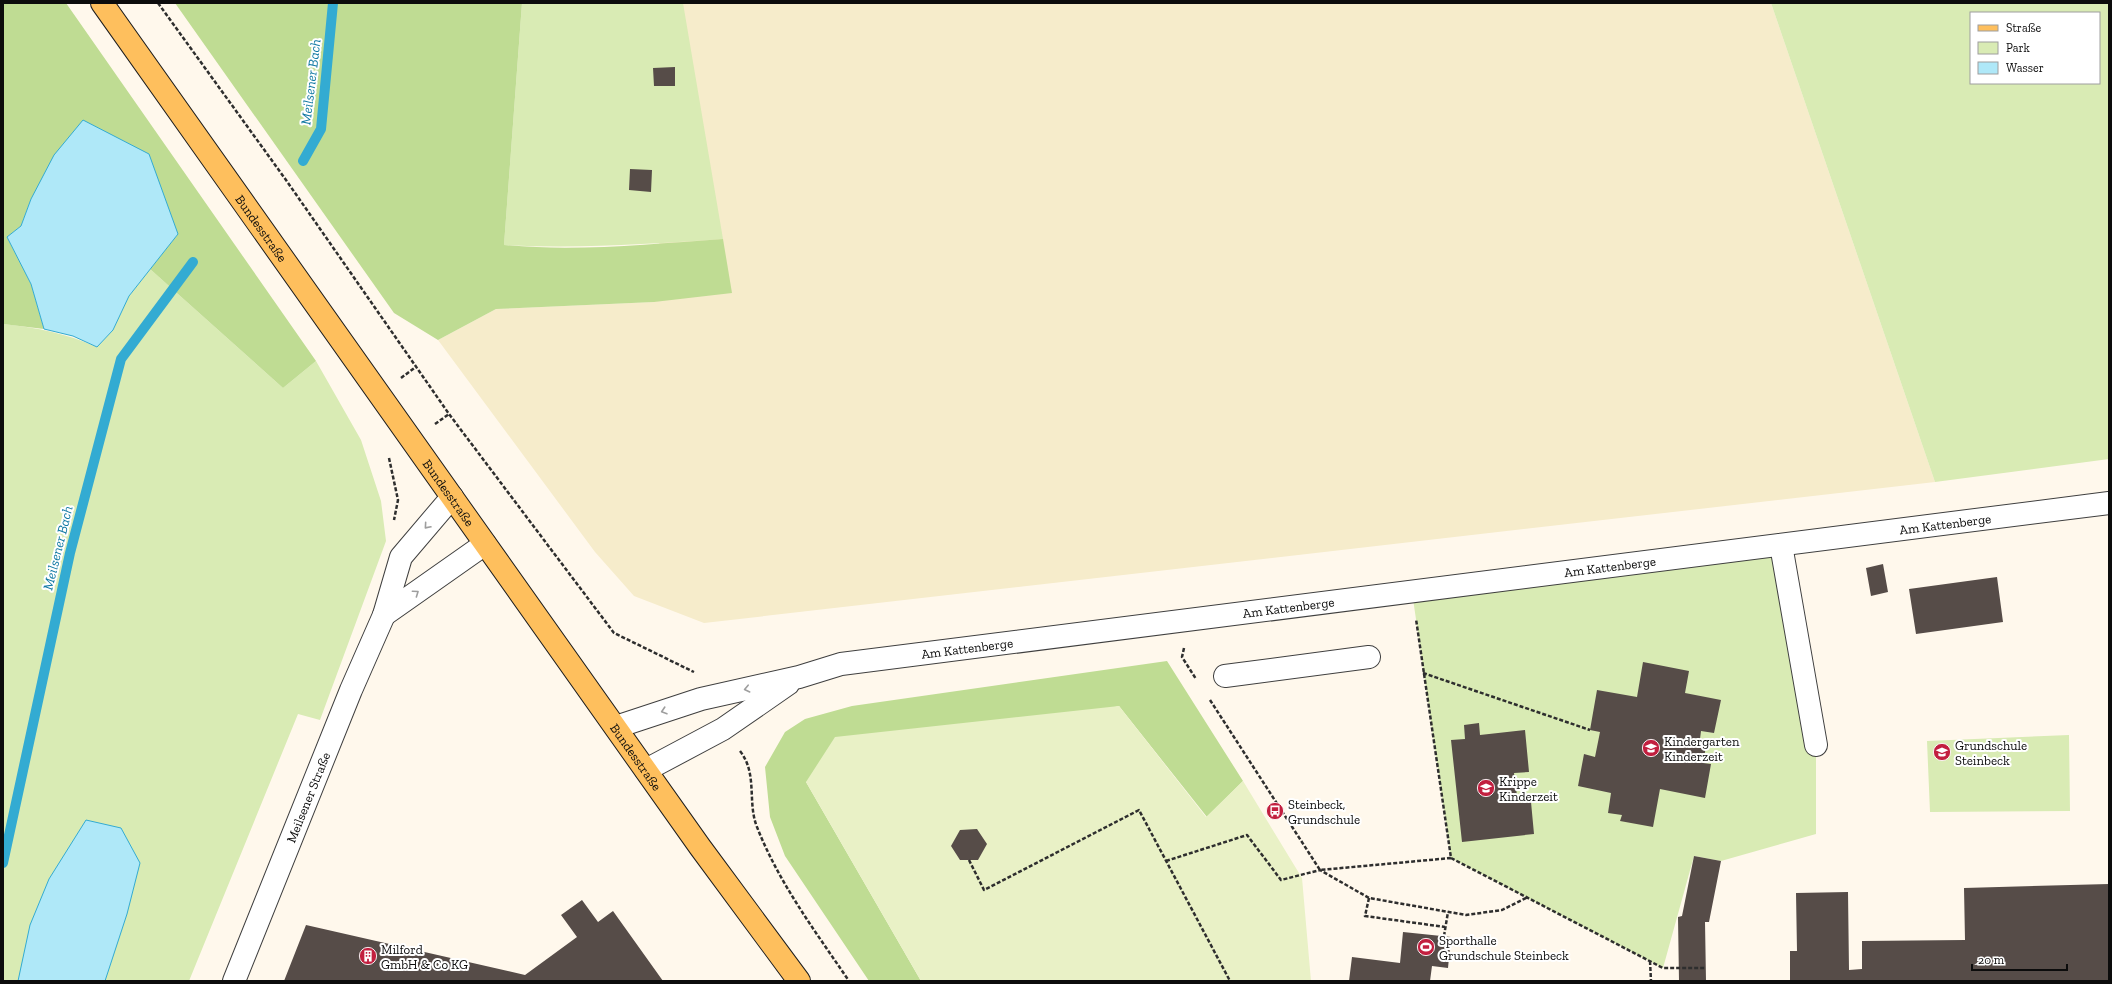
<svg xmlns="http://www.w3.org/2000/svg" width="2112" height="984" font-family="'Zilla Slab',serif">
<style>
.farmland{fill:#f6eccb}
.green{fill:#d9ebb4;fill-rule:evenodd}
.forest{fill:#bfdc93}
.pitch{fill:#e9f1c6}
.water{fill:#afe8f8;stroke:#33abd2}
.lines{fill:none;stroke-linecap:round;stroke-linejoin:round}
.stream{stroke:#33abd2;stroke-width:10}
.building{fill:#564c48}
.minor-casing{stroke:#3f3f3f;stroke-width:24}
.major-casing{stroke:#1d1d1d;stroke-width:24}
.path{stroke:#2e2e2e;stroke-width:2.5;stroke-dasharray:4 2;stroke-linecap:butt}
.minor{stroke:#fff;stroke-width:22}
.major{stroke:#febf5d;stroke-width:22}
.oneway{stroke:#9e9e9e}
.labels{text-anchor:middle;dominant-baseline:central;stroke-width:4;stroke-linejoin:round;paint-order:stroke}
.street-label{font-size:13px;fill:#0c0c0c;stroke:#fff}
.poi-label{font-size:13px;fill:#0c0c0c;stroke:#fff;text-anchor:start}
.water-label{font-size:14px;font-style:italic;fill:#1179a3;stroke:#fff}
</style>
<rect width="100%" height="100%" fill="#fff8ec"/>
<!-- farmland -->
<path class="farmland" d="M681,3H1771L1935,482L704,623L634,596L595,552L438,340L496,309L654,302Z"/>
<!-- green -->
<path class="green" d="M522,3H683L723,239C650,244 577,249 504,245Z
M1771,3H2109V459L1935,482ZM1971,13H2099V83H1971Z
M150,269L283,388L316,361L361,440L381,501L386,541L320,720L298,714L189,981H3V324C38,328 65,333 97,347L113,330L129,296Z
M1781,545L1816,745V834L1721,861L1694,856L1663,968L1451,858L1412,592Z
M2069,735L2070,811L1930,812L1927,741Z"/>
<!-- forest -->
<path class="forest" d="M3,3H66L316,361L283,388L150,269L178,234L113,136L83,121L31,199L21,226L7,237L31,284L44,329L3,324Z
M175,3H522L504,245C576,252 650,244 723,239L732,293L654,302L496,309L438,340L394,313Z
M1167,661L1243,781L1207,817L1119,706L806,782L921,981H869L785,856L770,817L765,767L785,732L805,719L852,706Z"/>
<!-- pitch -->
<path class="pitch" d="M1119,706L1206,817L1243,781L1302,878L1311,981H921L806,782L835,737Z"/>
<!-- water -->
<path class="water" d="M83,120L149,154L178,234L129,296L113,330L97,347L73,336L44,329L31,284L7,237L21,226L31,199L54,155Z
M86,820L121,828L140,863L127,914L105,981H18L30,925L49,879Z"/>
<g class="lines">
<!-- stream -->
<path class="stream" d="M303,161L321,129L333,3
M3,863L70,553L121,359L193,262"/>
</g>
<!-- building -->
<path class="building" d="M675,67V86H654L653,68Z
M630,169L652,170L651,192L629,190Z
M1883,564L1888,592L1871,596L1866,568Z
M1997,577L2003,622L1916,634L1909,589Z
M1643,662L1689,671L1685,693L1721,700L1714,733L1701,731L1700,739L1707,741L1703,763L1711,764L1705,798L1660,789L1653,827L1620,821L1622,815L1608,813L1611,793L1578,786L1584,754L1595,757L1600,732L1590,730L1597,690L1637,697Z
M1479,723L1480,735L1525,730L1529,772L1514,773L1518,803L1531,802L1534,834L1462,842L1451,740L1465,739L1464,725Z
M977,829L987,844L978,860H960L951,846L960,830Z
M1694,856L1721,861L1709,922H1705L1706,981H1679L1678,917L1682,916Z
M2109,884V981H1790V951H1797L1796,893L1848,892L1849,970L1862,969V941L1965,940L1964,888Z
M582,900L598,922L613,911L663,981H284L306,925L525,975L577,937L561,915Z
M1403,932L1451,937L1448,968L1432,966L1430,981H1349L1352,957L1400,963Z"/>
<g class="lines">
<defs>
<g id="minor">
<path d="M1781,545L1816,745"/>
<path d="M384,615L485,544"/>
<path d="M1225,676L1369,657"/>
<path id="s1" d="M616,727L701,699L799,677L841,664L2109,503"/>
<path d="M646,770L723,729L788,684"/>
<path id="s2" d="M234,981L351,690L384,615L401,557L452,497"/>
</g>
<g id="major">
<path id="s3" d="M102,3L700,847L799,981"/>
</g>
</defs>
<!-- minor casing -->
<use href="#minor" class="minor-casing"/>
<!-- major casing -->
<use href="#major" class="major-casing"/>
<!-- path -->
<path class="path" d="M158,3L286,180L449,414L614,633L694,672
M401,378L417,366
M435,424L449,414
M389,458L398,500L394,520
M1184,648L1182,657L1196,679
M1423,673L1590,730
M1210,700L1320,870L1451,858L1416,619
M740,751C758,774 747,802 757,827C779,883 815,931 849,981
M1451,858L1663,968H1706
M969,860L984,890L1139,810L1230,981
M1166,861L1247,835L1281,880L1320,870L1369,898L1466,915L1502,910L1528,897
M1369,898L1365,916L1445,927
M1444,936L1448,912
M1650,961L1651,981"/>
<!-- minor -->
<use href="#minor" class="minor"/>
<!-- major -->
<use href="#major" class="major"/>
</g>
<!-- one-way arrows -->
<defs><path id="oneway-chevron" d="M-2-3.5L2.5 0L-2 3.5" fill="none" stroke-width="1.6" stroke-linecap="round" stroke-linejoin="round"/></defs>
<g class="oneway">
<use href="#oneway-chevron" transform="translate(427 526) rotate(131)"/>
<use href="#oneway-chevron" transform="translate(416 593) rotate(-35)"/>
<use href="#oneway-chevron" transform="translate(747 689) rotate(167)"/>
<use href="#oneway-chevron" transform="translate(664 711) rotate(162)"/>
</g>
<!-- icons -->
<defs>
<symbol id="school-disc" viewBox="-11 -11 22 22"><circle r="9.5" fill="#c21f3f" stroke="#fff"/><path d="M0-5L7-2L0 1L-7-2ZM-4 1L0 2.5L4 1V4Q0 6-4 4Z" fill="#fff"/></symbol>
<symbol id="bus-disc" viewBox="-11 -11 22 22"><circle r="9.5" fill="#c21f3f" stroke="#fff"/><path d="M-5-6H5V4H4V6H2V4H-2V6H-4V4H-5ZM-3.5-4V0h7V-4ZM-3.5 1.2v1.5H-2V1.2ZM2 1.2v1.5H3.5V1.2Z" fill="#fff"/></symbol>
<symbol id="stadium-disc" viewBox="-11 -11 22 22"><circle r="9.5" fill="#c21f3f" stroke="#fff"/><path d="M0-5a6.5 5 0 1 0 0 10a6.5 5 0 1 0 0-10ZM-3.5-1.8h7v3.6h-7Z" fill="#fff"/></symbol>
<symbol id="building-disc" viewBox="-11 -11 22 22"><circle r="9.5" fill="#c21f3f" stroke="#fff"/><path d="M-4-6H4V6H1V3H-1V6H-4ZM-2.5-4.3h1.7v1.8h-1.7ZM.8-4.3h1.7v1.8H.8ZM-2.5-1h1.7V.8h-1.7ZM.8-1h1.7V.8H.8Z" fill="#fff"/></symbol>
</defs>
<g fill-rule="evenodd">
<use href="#school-disc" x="1641" y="738" width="20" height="20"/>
<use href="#school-disc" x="1932" y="742" width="20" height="20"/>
<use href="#school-disc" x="1476" y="778" width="20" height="20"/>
<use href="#bus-disc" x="1265" y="801" width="20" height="20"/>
<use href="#stadium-disc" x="1416" y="937" width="20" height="20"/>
<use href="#building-disc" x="358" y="946" width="20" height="20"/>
</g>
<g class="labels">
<!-- street labels -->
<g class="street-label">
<text stroke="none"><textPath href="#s3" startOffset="276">Bundesstraße</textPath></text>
<text stroke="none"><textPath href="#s3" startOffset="600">Bundesstraße</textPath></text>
<text stroke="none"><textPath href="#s1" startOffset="1347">Am Kattenberge</textPath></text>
<text stroke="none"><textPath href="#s1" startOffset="1009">Am Kattenberge</textPath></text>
<text stroke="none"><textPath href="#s1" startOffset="685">Am Kattenberge</textPath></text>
<text stroke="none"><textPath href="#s1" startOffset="361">Am Kattenberge</textPath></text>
<text stroke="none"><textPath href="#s3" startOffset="924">Bundesstraße</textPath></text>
<text stroke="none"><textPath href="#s2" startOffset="198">Meilsener Straße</textPath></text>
</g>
<!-- poi labels -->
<g class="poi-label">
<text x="1664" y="741">Kindergarten<tspan x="1664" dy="15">Kinderzeit</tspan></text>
<text x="1955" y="745">Grundschule<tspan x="1955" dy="15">Steinbeck</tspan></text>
<text x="1499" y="781">Krippe<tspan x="1499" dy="15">Kinderzeit</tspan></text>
<text x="1288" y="804">Steinbeck,<tspan x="1288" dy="15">Grundschule</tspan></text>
<text x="1439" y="940">Sporthalle<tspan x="1439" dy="15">Grundschule Steinbeck</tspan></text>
<text x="381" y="949">Milford<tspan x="381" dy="15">GmbH &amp; Co KG</tspan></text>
</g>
<!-- water labels -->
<g class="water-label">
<text transform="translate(311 82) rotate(-83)">Meilsener Bach</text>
<text transform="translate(58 548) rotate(-76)">Meilsener Bach</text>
</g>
</g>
<!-- border -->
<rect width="2112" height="984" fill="none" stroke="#0c0c0c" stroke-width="8"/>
<!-- legend -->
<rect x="1970" y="12" width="130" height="72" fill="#ffffff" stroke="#9e9e9e"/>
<rect x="1978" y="25" width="20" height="6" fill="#febf5d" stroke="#9e9e9e"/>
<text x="2006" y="32" font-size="12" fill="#0c0c0c">Straße</text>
<rect x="1978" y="42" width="20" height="12" fill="#d9ebb4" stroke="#9e9e9e"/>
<text x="2006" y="52" font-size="12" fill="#0c0c0c">Park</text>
<rect x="1978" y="62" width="20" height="12" fill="#afe8f8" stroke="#9e9e9e"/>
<text x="2006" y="72" font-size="12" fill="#0c0c0c">Wasser</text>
<!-- scale -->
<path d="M1972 964v6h95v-6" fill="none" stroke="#0c0c0c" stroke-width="2"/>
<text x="1978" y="964" font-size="12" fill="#0c0c0c" stroke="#ffffff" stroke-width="3" paint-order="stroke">20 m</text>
</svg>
